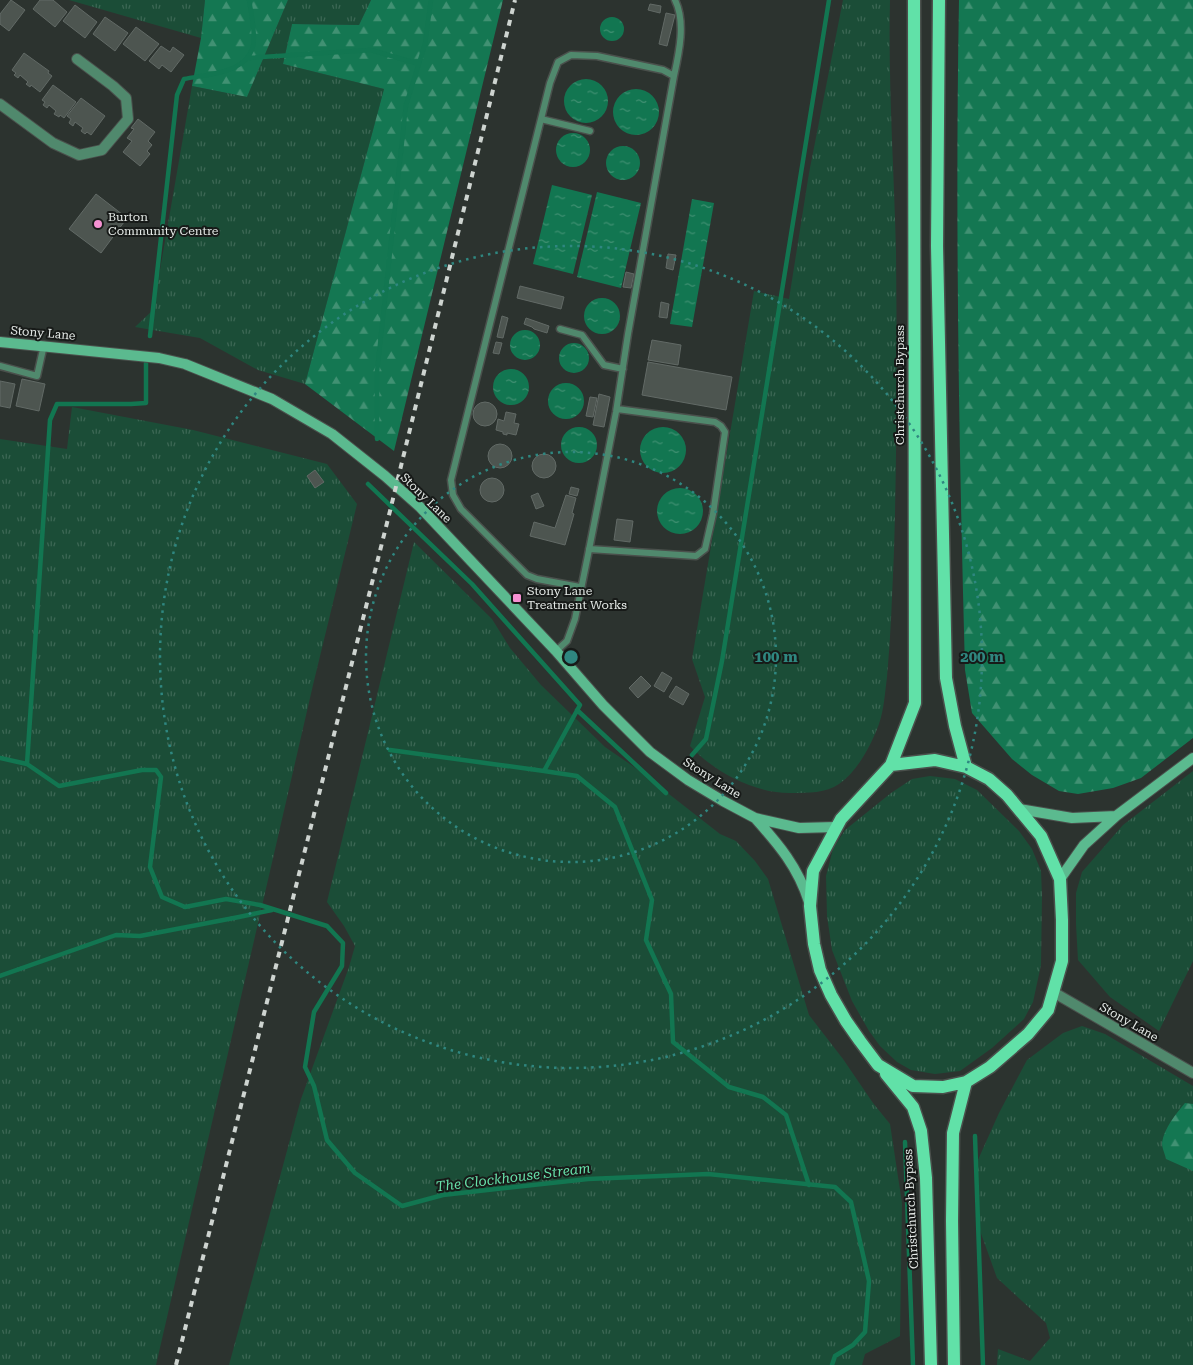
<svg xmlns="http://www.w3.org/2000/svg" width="1193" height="1365" font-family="'Roboto Serif',serif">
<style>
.grass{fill:url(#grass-tufts)}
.forest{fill:url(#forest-firs)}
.water{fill:url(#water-ripples)}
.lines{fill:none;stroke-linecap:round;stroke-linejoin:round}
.stream{stroke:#127651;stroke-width:4.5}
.building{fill:#4d5550;stroke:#626a66}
.service-casing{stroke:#4a504c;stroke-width:9}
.minor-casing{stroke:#4a504c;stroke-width:12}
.tertiary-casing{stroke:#4a504c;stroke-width:12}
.secondary-casing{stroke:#4a504c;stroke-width:12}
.primary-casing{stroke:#4a504c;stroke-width:15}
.service{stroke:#50896d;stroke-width:6}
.minor{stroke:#50896d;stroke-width:10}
.tertiary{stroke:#50896d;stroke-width:10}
.secondary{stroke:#5bba8f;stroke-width:10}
.primary{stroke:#61e1a8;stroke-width:12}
.rail{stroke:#ced4d0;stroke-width:4;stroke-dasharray:6 6;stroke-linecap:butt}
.ring{fill:none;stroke:#2f8780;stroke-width:2.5;stroke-dasharray:2.5 5}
.poi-dot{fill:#f591d2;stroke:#171a18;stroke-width:2}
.labels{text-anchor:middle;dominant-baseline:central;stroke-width:4;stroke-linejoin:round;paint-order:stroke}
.poi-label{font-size:12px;fill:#e5eae7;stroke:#171a18;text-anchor:start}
.street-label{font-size:12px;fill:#e5eae7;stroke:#171a18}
.water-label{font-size:14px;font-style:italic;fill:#67e0a9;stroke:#171a18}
.centre{fill:#2f8780;stroke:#171a18;stroke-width:2.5}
.ring-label{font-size:15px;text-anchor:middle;font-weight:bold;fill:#2f8780;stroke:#171a18;stroke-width:4;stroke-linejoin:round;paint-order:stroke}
</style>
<defs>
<pattern id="grass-tufts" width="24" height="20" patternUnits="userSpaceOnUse" patternTransform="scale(1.25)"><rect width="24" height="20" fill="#1b4d37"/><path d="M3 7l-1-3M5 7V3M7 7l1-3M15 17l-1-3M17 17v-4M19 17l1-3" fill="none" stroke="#3c6754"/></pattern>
<pattern id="forest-firs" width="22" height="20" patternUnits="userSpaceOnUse" patternTransform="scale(1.25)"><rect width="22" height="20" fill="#147752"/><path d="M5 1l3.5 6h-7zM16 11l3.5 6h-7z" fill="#419173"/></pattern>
<pattern id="water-ripples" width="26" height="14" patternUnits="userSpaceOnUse" patternTransform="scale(1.25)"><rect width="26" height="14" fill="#127651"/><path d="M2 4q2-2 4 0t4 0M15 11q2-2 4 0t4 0" fill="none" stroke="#409072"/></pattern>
</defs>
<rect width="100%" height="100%" fill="#2c332f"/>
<!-- grass -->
<path class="grass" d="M69,0H205L201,38Z
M288,0H371L359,25L292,24L283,64L384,89L305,384L258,370L200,338L135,327L153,310L192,86L247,97Z
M843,0H890C888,84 894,168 896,251C897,351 897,451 894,551C892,593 891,635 887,677C885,692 884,710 879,724C871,745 858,771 839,784C826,793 808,793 792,793C756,794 714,772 690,746L705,697L692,659L754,291L789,299L809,173Z
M72,407L193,430L327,464L357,504L313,685L156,1365H0V439L67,449Z
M414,542L492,619L510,648L541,685L605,747L637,769L720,834L736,841L755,861L768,879L809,1015L843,1059L873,1103L890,1124L902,1203L900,1336L865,1354L862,1365H229L301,1099L349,967L355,946L344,926L327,902Z
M1193,771V961L1159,1031L1110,997L1078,960L1076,924V893L1082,872L1123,825Z
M930,776L955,779L977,790L1019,831L1032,849L1041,871L1042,896L1041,965L1033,1002L1024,1019L992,1048L960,1071L935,1074L911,1070L897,1062L880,1046L869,1031L852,1001L832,950L827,916L826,876L833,849L845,830L891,793L912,779Z
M1082,1026L1105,1034L1193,1086V1365H997L998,1349L1030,1361L1050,1338L1046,1323L997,1278L978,1225L977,1162L999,1113L1027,1060L1063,1033Z"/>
<!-- forest -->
<path class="forest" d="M205,0H288L247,97L192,86L201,38Z
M371,0H503L394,451L305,384L384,89L283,64L292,24L359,25Z
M959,0H1193V738L1141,778L1113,788L1078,794L1059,791L1032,775L1012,759L972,713L965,670C959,446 955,223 959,0Z
M1185,1103L1193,1104V1171L1166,1159C1165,1154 1162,1148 1162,1143C1164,1128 1176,1114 1185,1103Z"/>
<!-- water -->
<path class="water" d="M600 29a12 12 0 1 1 24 0a12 12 0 1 1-24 0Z
M564 101a22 22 0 1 1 44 0a22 22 0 1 1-44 0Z
M613 112a23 23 0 1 1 46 0a23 23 0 1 1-46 0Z
M556 150a17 17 0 1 1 34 0a17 17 0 1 1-34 0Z
M606 163a17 17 0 1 1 34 0a17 17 0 1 1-34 0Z
M552,185L592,195L573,274L533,264Z
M597,192L641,203L621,288L577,277Z
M692,199L714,203L692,327L670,324Z
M584 316a18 18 0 1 1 36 0a18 18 0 1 1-36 0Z
M510 345a15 15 0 1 1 30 0a15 15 0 1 1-30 0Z
M559 358a15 15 0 1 1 30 0a15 15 0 1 1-30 0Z
M493 387a18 18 0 1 1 36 0a18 18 0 1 1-36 0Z
M548 401a18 18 0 1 1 36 0a18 18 0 1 1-36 0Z
M561 445a18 18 0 1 1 36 0a18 18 0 1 1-36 0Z
M640 450a23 23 0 1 1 46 0a23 23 0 1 1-46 0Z
M657 511a23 23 0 1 1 46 0a23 23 0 1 1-46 0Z"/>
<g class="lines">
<!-- stream -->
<path class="stream" d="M248,58L371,50L419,64
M150,336L177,95L184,79C208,74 246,74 253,46C256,35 251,11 249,0
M377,439V372L406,105L425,44L431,0
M368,484L472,584L580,705L544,771L577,776L615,807L652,900L646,940L671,994L673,1042L729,1087L763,1097L786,1115L809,1185
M577,710L666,793
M390,750L544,771
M692,755L706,739L722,661L829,0
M0,758L27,764L59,786L142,770H156L161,777L150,867L162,897L185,907L226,899L260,905L327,926L343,943L342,966L314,1012L305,1067L314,1086L327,1140L355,1173L402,1206L443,1195L588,1179L708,1174L835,1187L851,1202L869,1281L865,1332L853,1345L835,1356L832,1365
M27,764L50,420L57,404H131L146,403V363
M0,976L116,935L140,936L239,917L272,910
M975,1136L983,1365
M905,1142L913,1365"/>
</g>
<!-- building -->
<path class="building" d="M11,0L25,10L9,31L0,24V14Z
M40,0H53L67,12L55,27L33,9Z
M650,4L661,6L660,13L648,10Z
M75,5L97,22L85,38L63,21Z
M666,13L675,15L667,46L659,44Z
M105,17L128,33L115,51L93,34Z
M136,27L159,44L145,61L123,44Z
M161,46L170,52L173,47L184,55L171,72L162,65L159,69L149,61Z
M24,53L49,71L48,73L52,76L40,92L31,85L30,87L26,84L28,82L20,75L18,78L14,75L16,73L12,70Z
M53,85L76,102L64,118L60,115L59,117L54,114L56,111L49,105L47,108L43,105L45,102L42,100Z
M81,98L105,116L91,135L87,132L85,134L81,131L83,128L75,122L73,126L69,123L71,119L67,116Z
M138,119L155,132L148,141L152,145L147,151L150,154L140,166L123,152L132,141L127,138L134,129L131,128Z
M96,194L127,218L101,253L69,229Z
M668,254L676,255L673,270L666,268Z
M626,272L634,274L631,288L623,287Z
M520,286L564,297L561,309L517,298Z
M661,302L669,304L667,318L659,317Z
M502,316L508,318L503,338L497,337Z
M526,318L549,326L547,333L534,329L532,327L524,324Z
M652,340L681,345L678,365L648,360Z
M496,342L502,343L499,354L493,353Z
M648,362L732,377L726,410L642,395Z
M22,379L45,384L39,411L16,406Z
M0,381L15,384L10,408L0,406Z
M599,394L610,397L604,427L593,425Z
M590,397L597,398L593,417L586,416Z
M473 414a12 12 0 1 1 24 0a12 12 0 1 1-24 0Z
M506,412L516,414L514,423L519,424L516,435L507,433V435L503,434V432L496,430L498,419L504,421Z
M488 456a12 12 0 1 1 24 0a12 12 0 1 1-24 0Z
M532 466a12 12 0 1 1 24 0a12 12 0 1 1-24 0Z
M315,470L324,482L315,488L307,476Z
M480 490a12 12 0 1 1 24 0a12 12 0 1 1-24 0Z
M571,487L579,489L577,496L569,494Z
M538,493L544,506L536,509L531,496Z
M566,495L576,498L572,513L574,514L565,545L530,536L534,522L555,528Z
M617,519L633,521L630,542L614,540Z
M662,672L672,678L664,692L654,686Z
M641,676L651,686L638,698L629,688Z
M676,686L689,694L683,705L669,697Z"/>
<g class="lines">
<defs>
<path id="service" d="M674,76C679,53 686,22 675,0
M541,119L590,131
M560,329L582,335L604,365L623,369
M0,366L37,376L44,345
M589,549L696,556L705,549L713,514L725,432L721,426L715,422L617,409
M556,651L567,641L575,619L588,555L616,412L628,334L674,76L663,70L597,56L571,55L558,62L550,83L451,480L453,495L461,509L527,575L537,579L580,587"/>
<path id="minor" d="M0,104L53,143L79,155L102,150L128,119L126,98L113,86L77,59"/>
<path id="tertiary" d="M1053,992L1193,1073"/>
<path id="secondary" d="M0,342L159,358L185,364L272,399L332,434L385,476L420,507L556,651L603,705L650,752L688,780L723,801L755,818L799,828L836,827
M1019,809L1072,818L1116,816
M755,818C779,845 798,867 809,902
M1060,879L1084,845L1116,816L1193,758"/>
<path id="primary" d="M939,0L937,246L946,678L955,726L966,767
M891,765L935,760L966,767L989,779L1007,795L1041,836L1060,879L1062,920V961L1048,1010L1028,1034L990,1067L966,1082L943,1087L913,1086L878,1065L860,1041L846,1021L831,995L820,970L814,944L810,906L813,871L841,819L891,765L915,703L914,0
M886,1074L913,1107L921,1131L926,1178L931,1365
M954,1365L952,1221L953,1133L966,1082"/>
</defs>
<!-- service casing -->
<use href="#service" class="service-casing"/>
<!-- minor casing -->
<use href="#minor" class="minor-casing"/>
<!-- tertiary casing -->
<use href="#tertiary" class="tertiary-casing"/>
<!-- secondary casing -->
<use href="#secondary" class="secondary-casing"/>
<!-- primary casing -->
<use href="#primary" class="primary-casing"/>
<!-- service -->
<use href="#service" class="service"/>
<!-- minor -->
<use href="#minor" class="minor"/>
<!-- tertiary -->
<use href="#tertiary" class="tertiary"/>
<!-- secondary -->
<use href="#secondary" class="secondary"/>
<!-- primary -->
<use href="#primary" class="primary"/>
<!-- rail -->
<path class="rail" d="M176,1365L390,511L515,0"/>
</g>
<!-- distance rings -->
<g class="ring">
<circle cx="571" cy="657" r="205"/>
<circle cx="571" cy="657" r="411"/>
</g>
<!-- markers -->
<g class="poi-dot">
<circle cx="98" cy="224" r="5"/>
<rect x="512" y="593" width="10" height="10" rx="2.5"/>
</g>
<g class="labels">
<!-- poi labels -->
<g class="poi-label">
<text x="108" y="217">Burton<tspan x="108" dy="14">Community Centre</tspan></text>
<text x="527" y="591">Stony Lane<tspan x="527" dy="14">Treatment Works</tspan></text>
</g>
<!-- street labels -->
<g class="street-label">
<text transform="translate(43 333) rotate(5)">Stony Lane</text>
<text transform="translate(900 385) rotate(-90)">Christchurch Bypass</text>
<text transform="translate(426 498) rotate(44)">Stony Lane</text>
<text transform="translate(712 778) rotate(32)">Stony Lane</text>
<text transform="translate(1129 1022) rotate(30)">Stony Lane</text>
<text transform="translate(911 1209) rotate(-93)">Christchurch Bypass</text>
</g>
<!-- water labels -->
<g class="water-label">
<text transform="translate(513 1177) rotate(-7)">The Clockhouse Stream</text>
</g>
</g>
<circle cx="571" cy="657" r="8" class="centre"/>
<g class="ring-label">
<text x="776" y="662">100 m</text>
<text x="982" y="662">200 m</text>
</g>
</svg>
